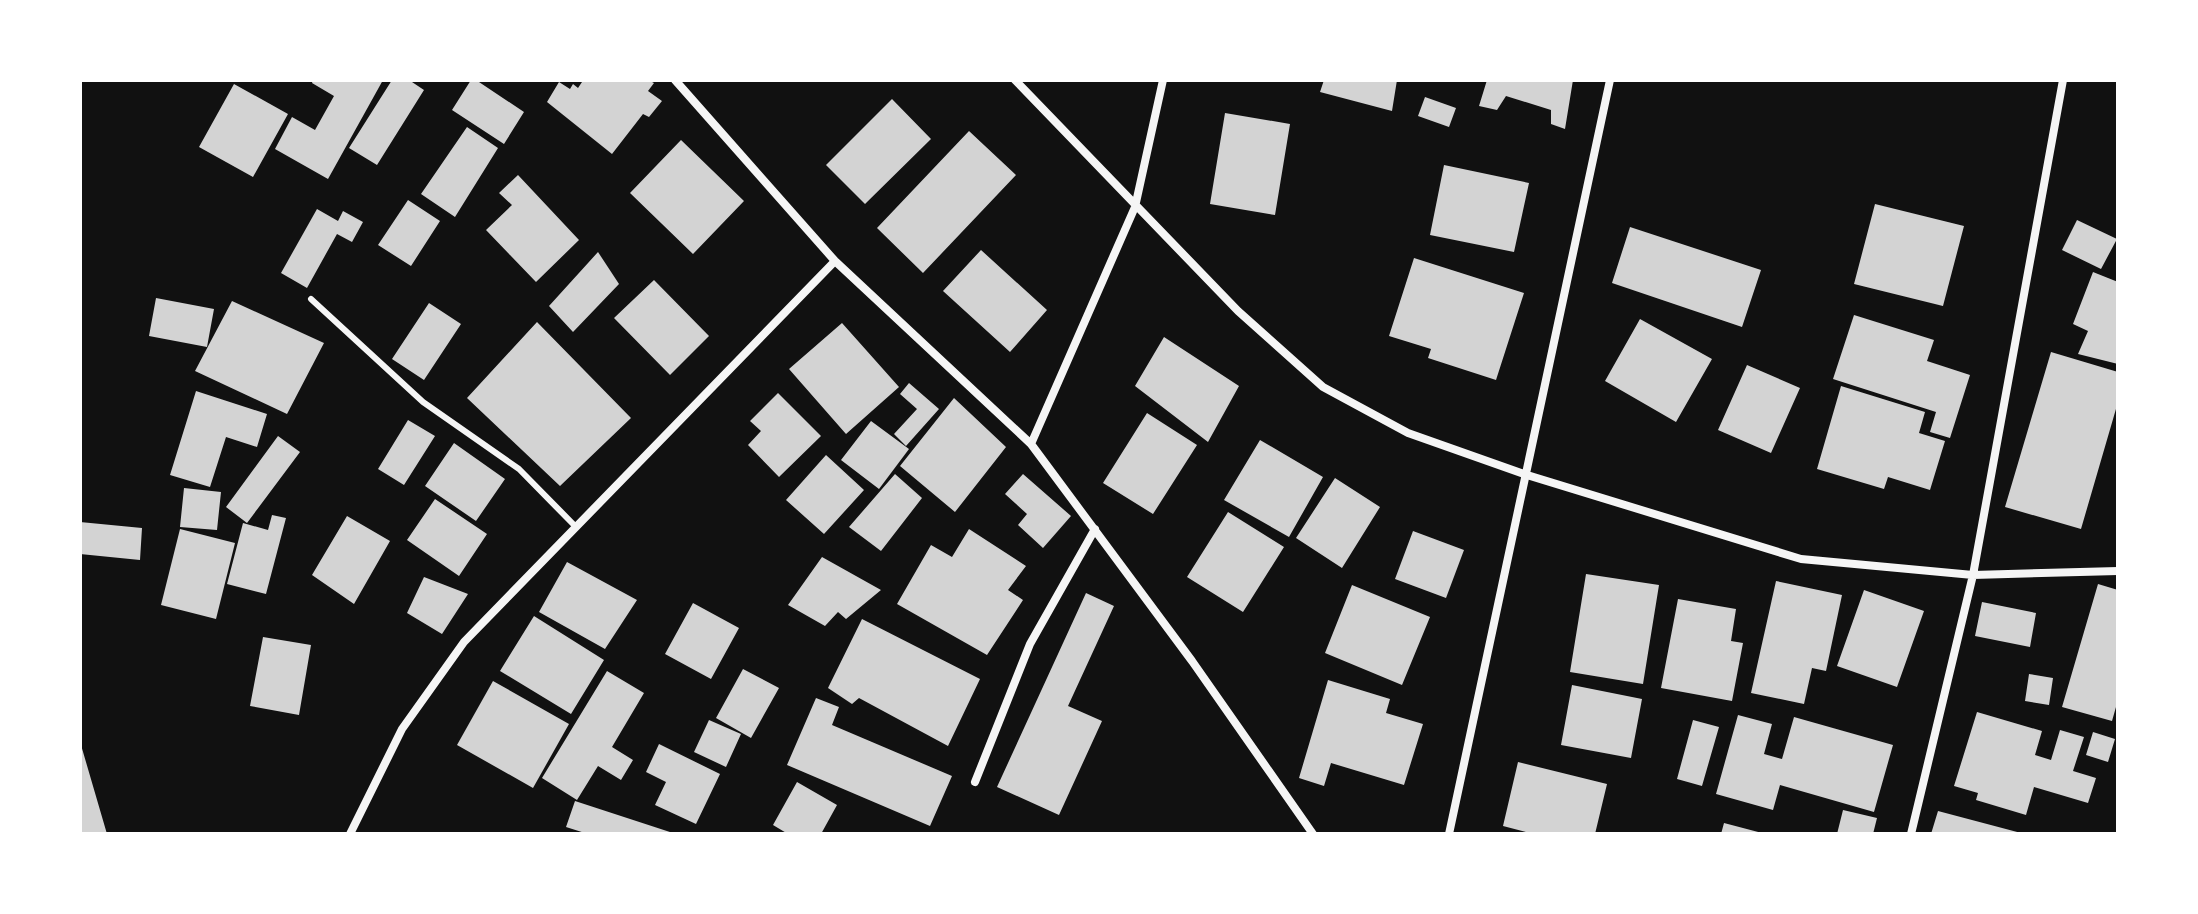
<svg xmlns="http://www.w3.org/2000/svg" width="2198" height="914" font-family="'Varela Round',sans-serif">
<style>
.building{fill:#d3d3d3}
.lines{fill:none;stroke-linecap:round;stroke-linejoin:round}
.service{stroke:#f5f5f5;stroke-width:6}
.minor{stroke:#f5f5f5;stroke-width:8}
</style>
<rect width="100%" height="100%" fill="#111"/>
<!-- building -->
<path class="building" d="M313,80H383L328,179L275,149L292,117L315,130L334,96L312,83Z
M392,80H409L424,90L377,165L349,148Z
M471,80H476L524,112L504,144L452,110Z
M579,80H648L654,83L648,91L662,101L649,117L643,114L612,154L547,102L559,82L570,89L573,84L578,88L582,82Z
M1324,80H1397L1392,111L1320,92Z
M1487,80H1573L1565,129L1551,124V110L1506,96L1497,110L1479,106Z
M234,84L288,114L253,177L199,147Z
M1425,97L1456,108L1449,127L1418,116Z
M892,99L931,139L865,204L826,165Z
M1225,113L1290,124L1275,215L1210,204Z
M467,127L498,148L455,217L421,194Z
M969,131L1016,175L923,273L877,228Z
M681,140L744,201L693,254L630,193Z
M1444,165L1529,183L1514,252L1430,235Z
M518,175L579,240L536,282L486,230L512,205L499,193Z
M408,200L440,221L411,266L378,245Z
M1875,204L1964,226L1943,306L1854,284Z
M317,209L338,221L343,211L363,222L352,242L337,234L307,288L281,273Z
M2077,220L2117,239L2101,269L2062,250Z
M1630,227L1761,270L1742,327L1612,283Z
M981,250L1047,310L1010,352L943,291Z
M598,252L619,284L573,332L549,306Z
M1414,258L1524,293L1496,380L1428,358L1431,349L1389,336Z
M2093,272L2118,282V364L2078,354L2088,331L2073,324Z
M654,280L709,336L670,375L614,318Z
M156,298L214,309L207,347L149,336Z
M232,301L324,343L287,414L195,371Z
M429,303L461,324L424,380L392,359Z
M1854,315L1934,340L1927,361L1970,375L1950,438L1930,432L1936,412L1833,379Z
M1640,319L1712,359L1676,422L1605,381Z
M537,322L631,418L560,486L467,398Z
M842,323L899,387L846,434L789,369Z
M1164,337L1239,386L1208,442L1135,386Z
M2051,352L2118,372V402L2081,529L2005,507Z
M1747,365L1800,388L1771,453L1718,430Z
M909,383L939,409L906,446L894,434L917,409L900,394Z
M1841,386L1925,412L1919,433L1945,441L1930,490L1888,477L1884,489L1817,469Z
M196,391L267,414L257,447L226,437L210,487L170,475Z
M778,393L821,436L779,477L748,445L761,431L750,421Z
M954,398L1006,447L955,512L900,466Z
M1147,413L1197,445L1153,514L1103,483Z
M408,420L435,436L404,485L378,469Z
M871,421L909,449L879,489L841,460Z
M278,436L300,452L247,523L226,507Z
M1260,440L1323,477L1289,537L1224,500Z
M454,443L505,479L476,521L425,486Z
M826,455L864,490L824,534L786,500Z
M895,474L922,498L881,551L849,527Z
M1023,474L1071,516L1043,548L1018,525L1027,514L1005,494Z
M1335,478L1380,507L1342,568L1296,538Z
M184,488L221,492L217,530L180,527Z
M435,499L487,534L459,576L407,540Z
M1228,512L1284,547L1243,612L1187,577Z
M272,515L286,518L266,594L227,584L243,523L268,530Z
M347,516L390,541L354,604L312,575Z
M80,522L142,528L140,560L80,554Z
M180,529L235,543L216,619L161,605Z
M969,529L1026,566L1008,590L1023,600L987,655L897,604L931,545L952,557Z
M1413,531L1464,550L1446,598L1395,579Z
M822,557L881,590L846,619L838,612L825,626L788,605Z
M567,562L637,600L605,649L539,612Z
M1586,574L1659,585L1643,684L1570,672Z
M424,577L468,594L442,634L407,613Z
M1776,581L1842,595L1826,671L1812,668L1804,704L1751,693Z
M2098,584L2118,590V700L2112,721L2062,707Z
M1352,585L1430,617L1402,685L1325,653Z
M1864,590L1924,611L1897,687L1837,666Z
M1086,593L1114,606L1068,706L1102,721L1059,815L997,787Z
M1678,599L1736,609L1731,641L1743,643L1732,701L1661,688Z
M1982,602L2036,613L2030,647L1975,636Z
M693,603L739,628L711,679L665,654Z
M534,616L604,660L571,714L500,671Z
M862,619L980,679L948,746L859,698L852,704L828,688Z
M263,637L311,645L299,715L250,706Z
M743,669L779,688L751,738L716,718Z
M607,671L644,693L612,747L633,760L621,780L598,766L577,800L542,778Z
M2029,674L2053,678L2049,705L2025,701Z
M1328,680L1390,699L1386,713L1423,724L1404,785L1331,763L1324,786L1299,778Z
M493,681L569,724L533,788L457,745Z
M1572,685L1642,699L1631,758L1561,745Z
M816,698L839,707L832,725L952,776L930,826L787,765Z
M1977,712L2042,731L2035,755L2051,760L2060,730L2084,737L2073,771L2096,778L2088,803L2034,787L2026,815L1976,800L1978,793L1954,786Z
M1738,715L1772,724L1764,754L1782,759L1794,717L1893,745L1874,812L1780,785L1773,810L1716,794Z
M709,720L741,734L726,767L694,752Z
M1693,720L1719,727L1702,786L1677,779Z
M2093,732L2115,739L2108,762L2086,755Z
M659,744L720,774L696,824L655,805L666,782L646,772Z
M80,745H81L107,834H80Z
M1518,762L1607,784L1595,834H1534L1503,826Z
M797,782L837,805L821,834H788L773,825Z
M575,801L673,833V834H588L566,827Z
M1843,810L1877,818L1873,834H1837Z
M1938,811L2021,833L2020,834H1931Z
M1724,823L1762,833V834H1721Z"/>
<g class="lines">
<!-- service -->
<path class="service" d="M311,299L423,402L519,469L576,527"/>
<!-- minor -->
<path class="minor" d="M675,80L835,261L1031,444L1192,661L1313,834
M1015,80L1238,311L1323,387L1408,433L1524,474L1801,559L1973,575L2118,571
M1031,444L1135,207L1163,80
M975,782L1030,644L1095,529
M350,834L402,729L464,642L835,261
M1449,834L1610,80
M1911,834L1973,575L2063,80"/>
</g>
<!-- border -->
<rect width="2198" height="914" fill="none" stroke="#ffffff" stroke-width="164"/>
</svg>
